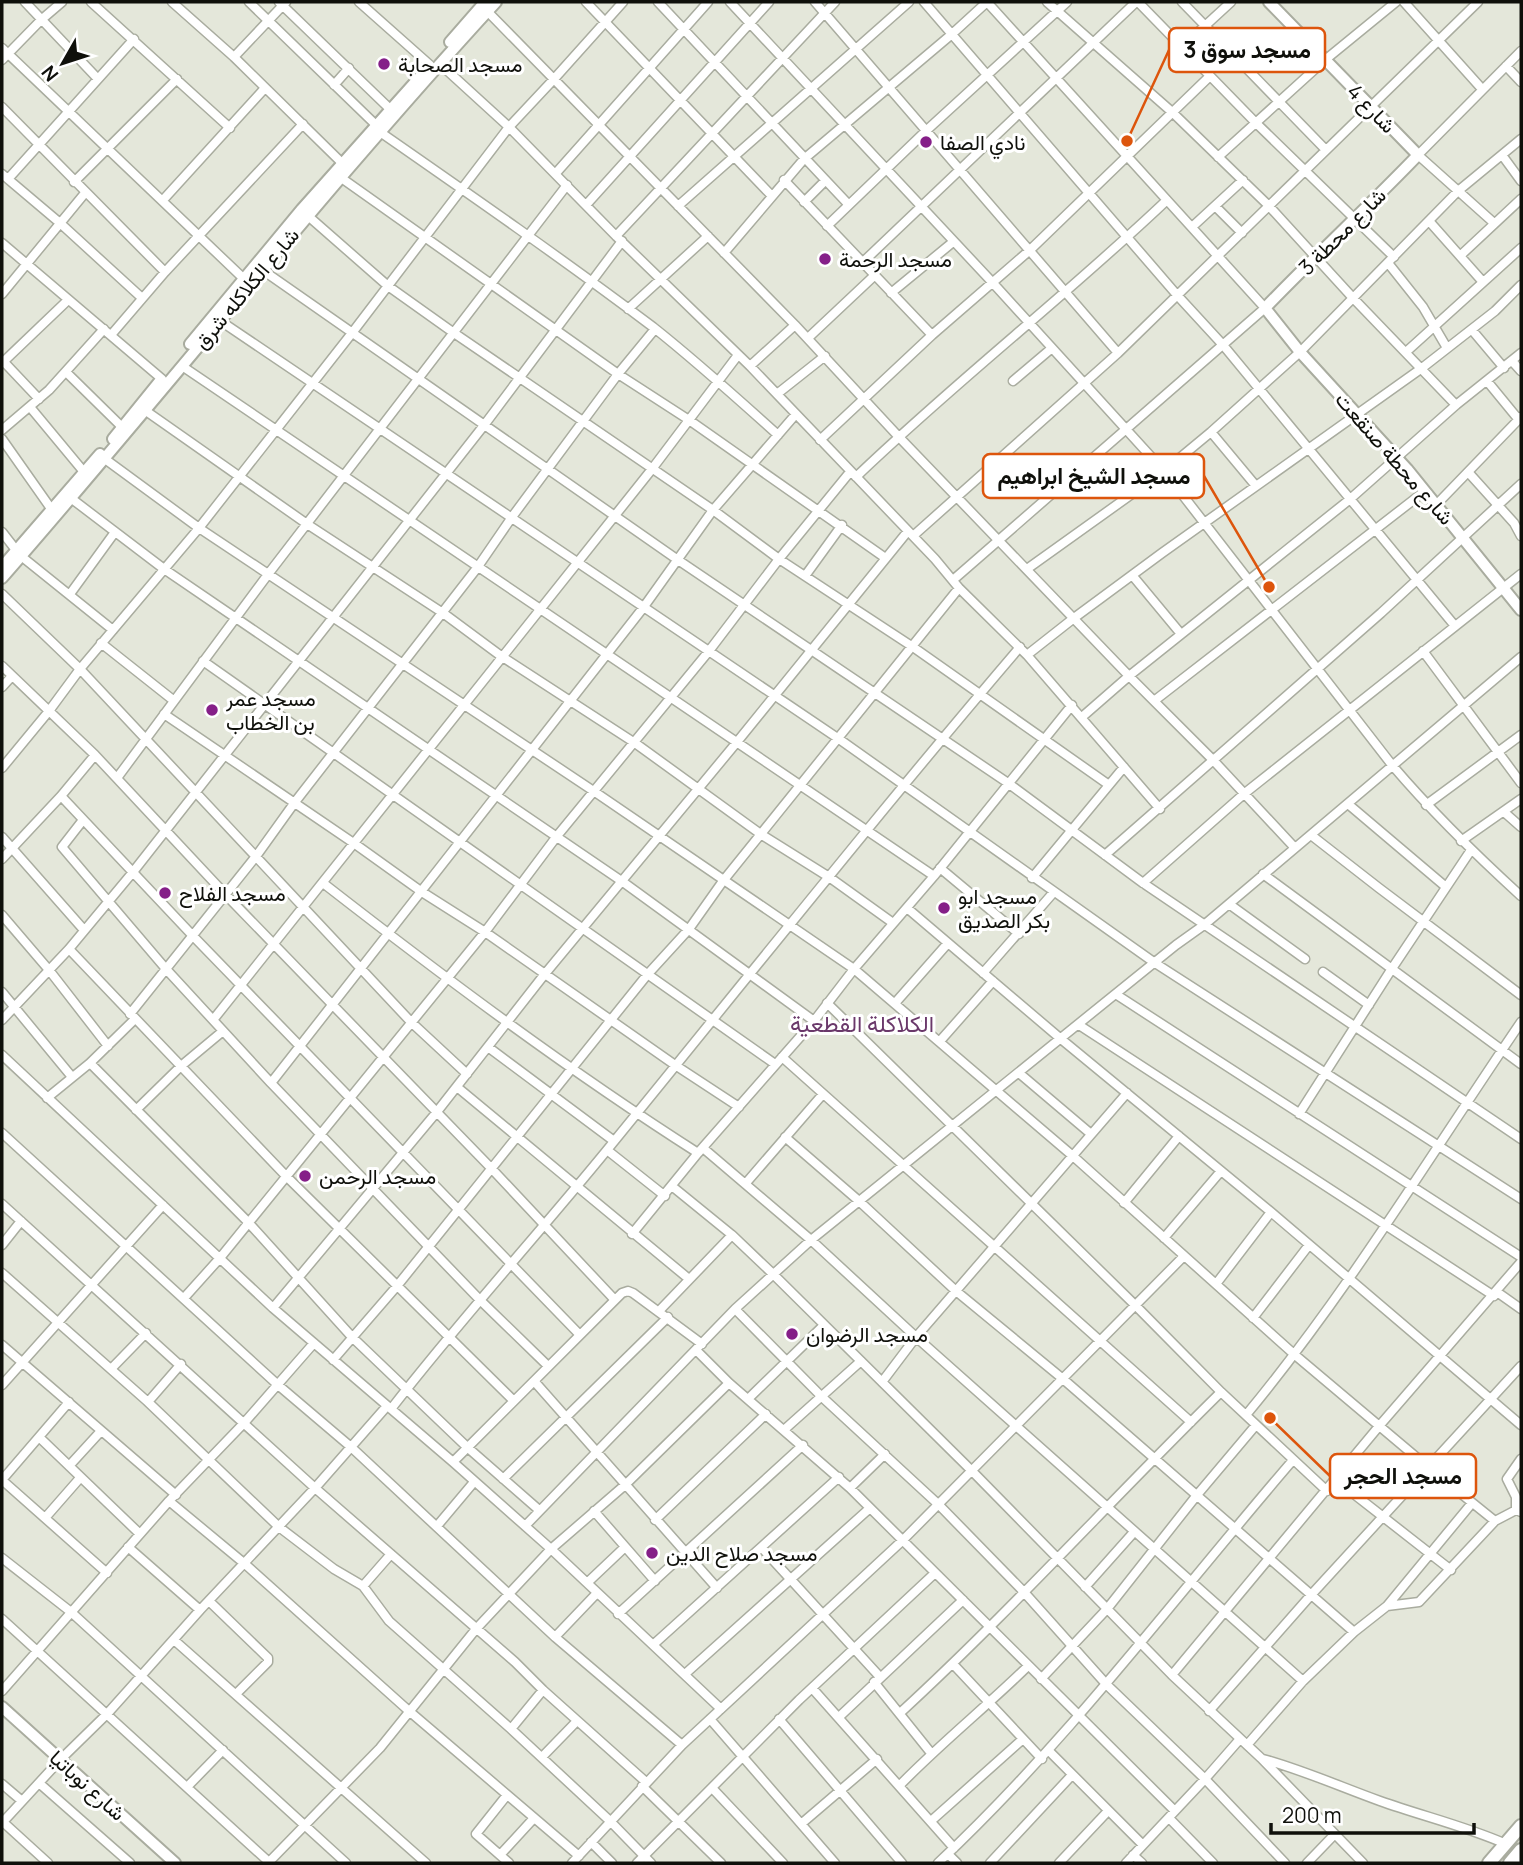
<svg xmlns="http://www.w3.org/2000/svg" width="1523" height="1865" font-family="Manrope,Vazirmatn,sans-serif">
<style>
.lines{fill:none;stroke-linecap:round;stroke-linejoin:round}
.street-casing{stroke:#a9ac9f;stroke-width:11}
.secondary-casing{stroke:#a9ac9f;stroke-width:14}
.primary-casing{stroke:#a9ac9f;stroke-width:16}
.street{stroke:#fff;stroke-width:8}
.secondary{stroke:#fff;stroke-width:10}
.primary{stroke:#fff;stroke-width:12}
.poi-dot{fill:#851f88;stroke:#fff;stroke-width:2.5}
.labels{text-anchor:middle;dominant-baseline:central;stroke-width:6;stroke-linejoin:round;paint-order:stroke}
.poi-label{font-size:21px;fill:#0f100b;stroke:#fff;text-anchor:start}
.street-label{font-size:21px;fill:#0f100b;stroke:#fff}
.neighbourhood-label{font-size:23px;fill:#6a386a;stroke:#fff}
.leader{fill:none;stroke:#dd550c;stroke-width:2.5}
.callout-dot{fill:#dd550c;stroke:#fff;stroke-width:2.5}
.callout{fill:#fff;stroke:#dd550c;stroke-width:2.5}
.callout-label{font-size:23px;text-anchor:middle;font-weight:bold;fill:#0f100b}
</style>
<rect width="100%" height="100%" fill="#e4e7da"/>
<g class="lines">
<defs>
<path id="street" d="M25,2L98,79
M91,2L230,128
M172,2L234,57L342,163
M249,2L376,125
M279,2L390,109
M359,2L430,65
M586,2L771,195
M658,2L849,205
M730,2L992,282L1164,471L1392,765C1432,812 1476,855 1521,896
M815,2L1118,353
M924,2L1177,295L1223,345L1455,626
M1047,2L1172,112L1268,205L1353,298L1456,405
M1138,2L1256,123L1394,257
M1182,2L1325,149
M1404,2L1482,89
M487,11L795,325L898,436L1129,676L1213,760L1295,848
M1182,47L1231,2
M2,48L243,278
M234,57L286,2
M2,60L41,20L62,2
M440,64L509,127L616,236L750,366L935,559L959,588L1027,655L1160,809
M1506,66L1521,82
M334,85L349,68
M2,107L165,272
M380,132C472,196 564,260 653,327C696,361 737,398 778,435
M1502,155L1521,181
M1218,157L1325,60L1396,2
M556,173L708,2
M2,174L60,223L142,298
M340,177L618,374L689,420L884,557
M8,179L134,39
M784,180L932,335
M74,182L177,79
M163,200L265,88
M804,202L825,181
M586,205L769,2
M678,206L909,2
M1215,206L1242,233
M307,215L388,286L454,333L713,510L779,559L913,647L1109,785
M1429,221L1483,282
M1494,223L1418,155L1521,51
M827,226L928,129L1067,2
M1192,227L1243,180
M616,236L835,2
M2,243L162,379
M724,253L804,159L952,34L987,2
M1461,255L1521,199
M863,262L1136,2
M1388,263L1423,307L1447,348
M261,269L678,560L1008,783L1143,883L1521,1139
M891,293L953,242
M2,294L85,193
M628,309L708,236
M219,320L839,739L1155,963L1521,1199
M1472,330L1504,368
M111,335L165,272L303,124
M808,338L875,275
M1406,352L1521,248
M1512,361L1521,371
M4,362L39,399
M2,363L68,300
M182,366L934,876
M750,366L795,325
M66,372L122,427
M1013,381L1052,348
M1487,381L1519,420
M777,394L825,356
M30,407L84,472
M146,411L307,524L443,613L501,656L635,743L762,835L829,877L893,923
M2,430L49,390L104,329
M1211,432L1256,486
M2,439L52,510
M820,440L932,335L1030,250L1210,76
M105,459L199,528L595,792L854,969L1074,1157L1295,1355L1428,1467L1495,1521
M1468,472L1514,523L1521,536
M856,477C956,381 1066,296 1167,200
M72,499L164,569L623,882L814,1021
M1436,505L1521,417
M2,532L16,550
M913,536L1118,353L1478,2
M21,556L113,630
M1027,569L1164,471L1211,432L1300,352L1458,191L1521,139
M1132,575L1181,634
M805,576L842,525
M953,580L1265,308L987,2
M2,594L80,669L411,1022L467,1074
M70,594L115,532
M101,643L173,700
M1423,651L1521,783
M1027,655L1074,618L1162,553L1422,368L1495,311L1521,285
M203,661L775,1064
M2,666L95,755L226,895L491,1168L614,1299
M2,687L12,676
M1154,701L1425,491
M164,714L355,844L422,892L485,932L675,1065L739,1107
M1082,717L1129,676L1349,500L1456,405L1521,353
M2,768L49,711L80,669L199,528L352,333L509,127L554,79L623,2
M117,778L269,573L567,185
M61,796L193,936L579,1334
M1348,804L1446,887
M1426,805L1521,735
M1504,812L1521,827
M83,820L62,847L166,969L271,1083L480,1300L548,1366
M1311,835L1379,888L1521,995
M2,837L84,930
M1461,841L1521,799
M1105,855L1381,613L1521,484
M2,859L61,796L95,755
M940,868L1019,934
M1263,874L1521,1064
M1032,878L1124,767
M323,883C445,978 568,1070 698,1153
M1143,883L1245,793L1521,574
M1229,904L1305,959
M907,908L1061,1039L1271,1212L1521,1425
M2,915L49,970L108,1046
M69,949L286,1176L513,1400
M1323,972L1369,1005
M983,973L1053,893
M2,992L72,1077
M1117,995L1521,1257
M896,1002L948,943
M827,1003L1135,1305L1221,1392L1327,1491
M130,1014L257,855L295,802L477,568L512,517L618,374L655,329
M2,1020L69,949L133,872L485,424L622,241
M213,1020L652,469L738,355
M1079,1025L1494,1296
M940,1041L993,981
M488,1047L614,1141
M2,1055L273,1308L453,1462L551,1549L721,1709
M782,1057L1191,1422
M90,1063L248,1222L352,1337L467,1447L539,1510
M1019,1073L1091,1134
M271,1083L643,608L713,510L796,414
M457,1087L689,1279
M47,1098L90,1063L135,1019
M136,1110L181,1066L223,1031
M1299,1114L1391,970L1471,850
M2,1133L278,1385L351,1447L555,1637L682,1745
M785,1137L859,1201L956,1291L1063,1379L1354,1632
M703,1148L811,1240L916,1337L1303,1681
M607,1150L665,1196
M746,1183L823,1094
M673,1187L732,1235L773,1274L973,1472L1172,1675L1261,1758L1363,1863
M1124,1203L1179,1136
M2,1204L315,1488L515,1662L543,1690L646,1782
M632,1234L698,1153L814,1021L854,969L934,876L1072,705
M1164,1238L1221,1171
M2,1245L21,1221
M2,1273L148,1402L279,1527L334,1569L363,1586L389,1621L511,1729L610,1821L651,1863
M1216,1284L1271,1212
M1497,1292L1521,1309
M184,1298L220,1258L485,932L557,836L709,651L779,559L850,472
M273,1308L436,1113L544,975L737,742L908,531
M735,1309L822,1397L939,1505L1023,1591L1107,1685L1205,1779L1285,1863
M659,1311L732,1235
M1253,1318L1309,1245
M2,1345L176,1495
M696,1350L729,1383L850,1488L1175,1811
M333,1360L397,1286L647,975L689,929L723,881L959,588
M111,1369L146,1333
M534,1381L717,1588
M882,1382L916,1337L1127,1093
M2,1385L163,1205
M748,1399L823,1326
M148,1402L181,1364
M391,1409C460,1320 536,1237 607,1150C744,982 879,812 1020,647
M1246,1415C1348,1292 1431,1154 1521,1022
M785,1429L861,1361
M39,1437L140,1534
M453,1462L622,1293L628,1291L633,1293L702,1344
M69,1466L101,1431
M503,1479L668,1317
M2,1480L107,1573
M2,1480L69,1402
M1336,1480L1451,1570
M850,1488L885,1454
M169,1501L245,1564L409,1711L579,1856
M1516,1510V1497L1507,1479L1521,1459
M594,1511L655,1581
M45,1518L80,1478
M655,1520L766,1414
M437,1526L474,1482
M525,1526L735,1309L811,1240L1176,945L1204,925L1521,657
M128,1547L200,1610
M762,1548L880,1677
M2,1558L71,1612L346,1863
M587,1583L625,1547
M363,1586L391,1554
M1085,1587L1134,1532
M209,1601L268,1658V1662L236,1694
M1387,1606L1419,1602L1495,1521L1516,1510L1521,1512
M618,1614L803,1445
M2,1619L270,1863
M555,1637L597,1593
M174,1640L426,1863
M654,1644L839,1477
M953,1664L1042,1759
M685,1674L870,1508
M1172,1675L1380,1425L1521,1262
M1041,1679L1107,1609L1197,1495L1256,1425
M874,1682L931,1753
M812,1688L954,1848
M2,1691L169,1501L244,1423L314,1343
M1209,1711L1311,1595L1521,1366
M900,1713C1011,1611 1113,1498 1221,1392
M839,1717L963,1600
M710,1719L835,1863
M779,1719L902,1863
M511,1729L543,1690
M1247,1745L1303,1681L1354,1632L1387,1606L1472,1503
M1049,1751L1143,1845
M542,1757L577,1721
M1263,1759C1303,1770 1341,1787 1380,1801C1422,1816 1465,1826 1506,1844
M39,1783L130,1863
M2,1784L22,1801
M900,1785C941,1743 986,1707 1028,1666
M642,1786L721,1863
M187,1787L223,1750
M713,1789L783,1863
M507,1795L476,1834L509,1863
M1169,1818L1213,1863
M931,1821L1023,1739
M3,1822L48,1863
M2,1823L60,1760L107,1714L200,1610L315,1488L387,1406
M801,1824L877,1759
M591,1842L612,1863
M948,1854L957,1863
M500,1855L534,1818
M1133,1855L1142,1863
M268,1863L380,1748L476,1629L551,1549L625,1485L729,1383
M572,1863L682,1745L903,1540L1184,1256
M637,1863L799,1700L935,1573
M938,1863C1070,1739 1175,1597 1293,1460
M990,1863L1072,1775
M1059,1863L1108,1811
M1126,1863L1205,1779L1240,1739
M1307,1863L1334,1835
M1519,1863L1521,1861"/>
<path id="secondary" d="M1269,2L1418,155C1368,207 1315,256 1265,308L1300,352L1407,469L1521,610
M450,42L485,2
M190,344L302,209L426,70
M113,439L160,381
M2,567L100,454
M2,578C168,388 324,189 496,2
M2,1707L175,1863"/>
<path id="primary" d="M1489,1863L1521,1826
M1510,1863L1521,1850"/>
</defs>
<!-- street casing -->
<use href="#street" class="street-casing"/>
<!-- secondary casing -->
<use href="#secondary" class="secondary-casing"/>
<!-- primary casing -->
<use href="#primary" class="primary-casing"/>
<!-- street -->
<use href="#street" class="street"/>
<!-- secondary -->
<use href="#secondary" class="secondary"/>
<!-- primary -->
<use href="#primary" class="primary"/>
</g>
<!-- markers -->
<g class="poi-dot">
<circle cx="384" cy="64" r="7"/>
<circle cx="926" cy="142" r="7"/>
<circle cx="825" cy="259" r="7"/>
<circle cx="212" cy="710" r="7"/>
<circle cx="165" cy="893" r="7"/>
<circle cx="944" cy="908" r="7"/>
<circle cx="305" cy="1176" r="7"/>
<circle cx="792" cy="1334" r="7"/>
<circle cx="652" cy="1553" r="7"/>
</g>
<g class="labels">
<!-- poi labels -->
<g class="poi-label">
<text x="398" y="64">مسجد الصحابة</text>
<text x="940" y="142">نادي الصفا</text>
<text x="839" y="259">مسجد الرحمة</text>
<text x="226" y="698">مسجد عمر<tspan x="226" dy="24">بن الخطاب</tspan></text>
<text x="179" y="893">مسجد الفلاح</text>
<text x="958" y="896">مسجد ابو<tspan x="958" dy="24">بكر الصديق</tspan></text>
<text x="319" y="1176">مسجد الرحمن</text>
<text x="806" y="1334">مسجد الرضوان</text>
<text x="666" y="1553">مسجد صلاح الدين</text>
</g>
<!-- street labels -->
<g class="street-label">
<text transform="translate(1372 108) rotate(46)">شارع 4</text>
<text transform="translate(1342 231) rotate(-45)">شارع محطة 3</text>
<text transform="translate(246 288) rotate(-50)">شارع الكلاكله شرق</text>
<text transform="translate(1395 458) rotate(49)">شارع محطة صنقعت</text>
<text transform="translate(88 1785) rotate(42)">شارع نوباتيا</text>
</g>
<!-- neighbourhood labels -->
<g class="neighbourhood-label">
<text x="862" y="1023">الكلاكلة القطعية</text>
</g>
</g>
<!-- callouts -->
<path class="leader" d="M1127 141L1169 50M1269 587L1204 476M1270 1418L1330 1476"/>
<g class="callout-dot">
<circle cx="1127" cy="141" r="7"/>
<circle cx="1269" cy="587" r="7"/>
<circle cx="1270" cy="1418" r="7"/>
</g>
<g class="callout">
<rect x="1169" y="28" width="156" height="44" rx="7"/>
<rect x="983" y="454" width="221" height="44" rx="7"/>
<rect x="1330" y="1454" width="146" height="44" rx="7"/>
</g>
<g class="callout-label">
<text x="1247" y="58">مسجد سوق 3</text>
<text x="1094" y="484">مسجد الشيخ ابراهيم</text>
<text x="1403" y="1484">مسجد الحجر</text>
</g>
<!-- border -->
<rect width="1523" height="1865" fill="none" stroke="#0f100b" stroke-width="7"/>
<!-- north arrow -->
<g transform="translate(63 63) rotate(231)" stroke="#ffffff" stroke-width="5" paint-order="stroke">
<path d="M0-5L12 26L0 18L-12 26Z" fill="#0f100b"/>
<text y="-10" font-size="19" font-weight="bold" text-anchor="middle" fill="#0f100b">N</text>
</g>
<!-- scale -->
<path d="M1271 1823v10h203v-10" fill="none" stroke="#0f100b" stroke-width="3.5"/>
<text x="1282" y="1823" font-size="21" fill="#0f100b" stroke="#ffffff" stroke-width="5" paint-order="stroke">200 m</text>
</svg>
